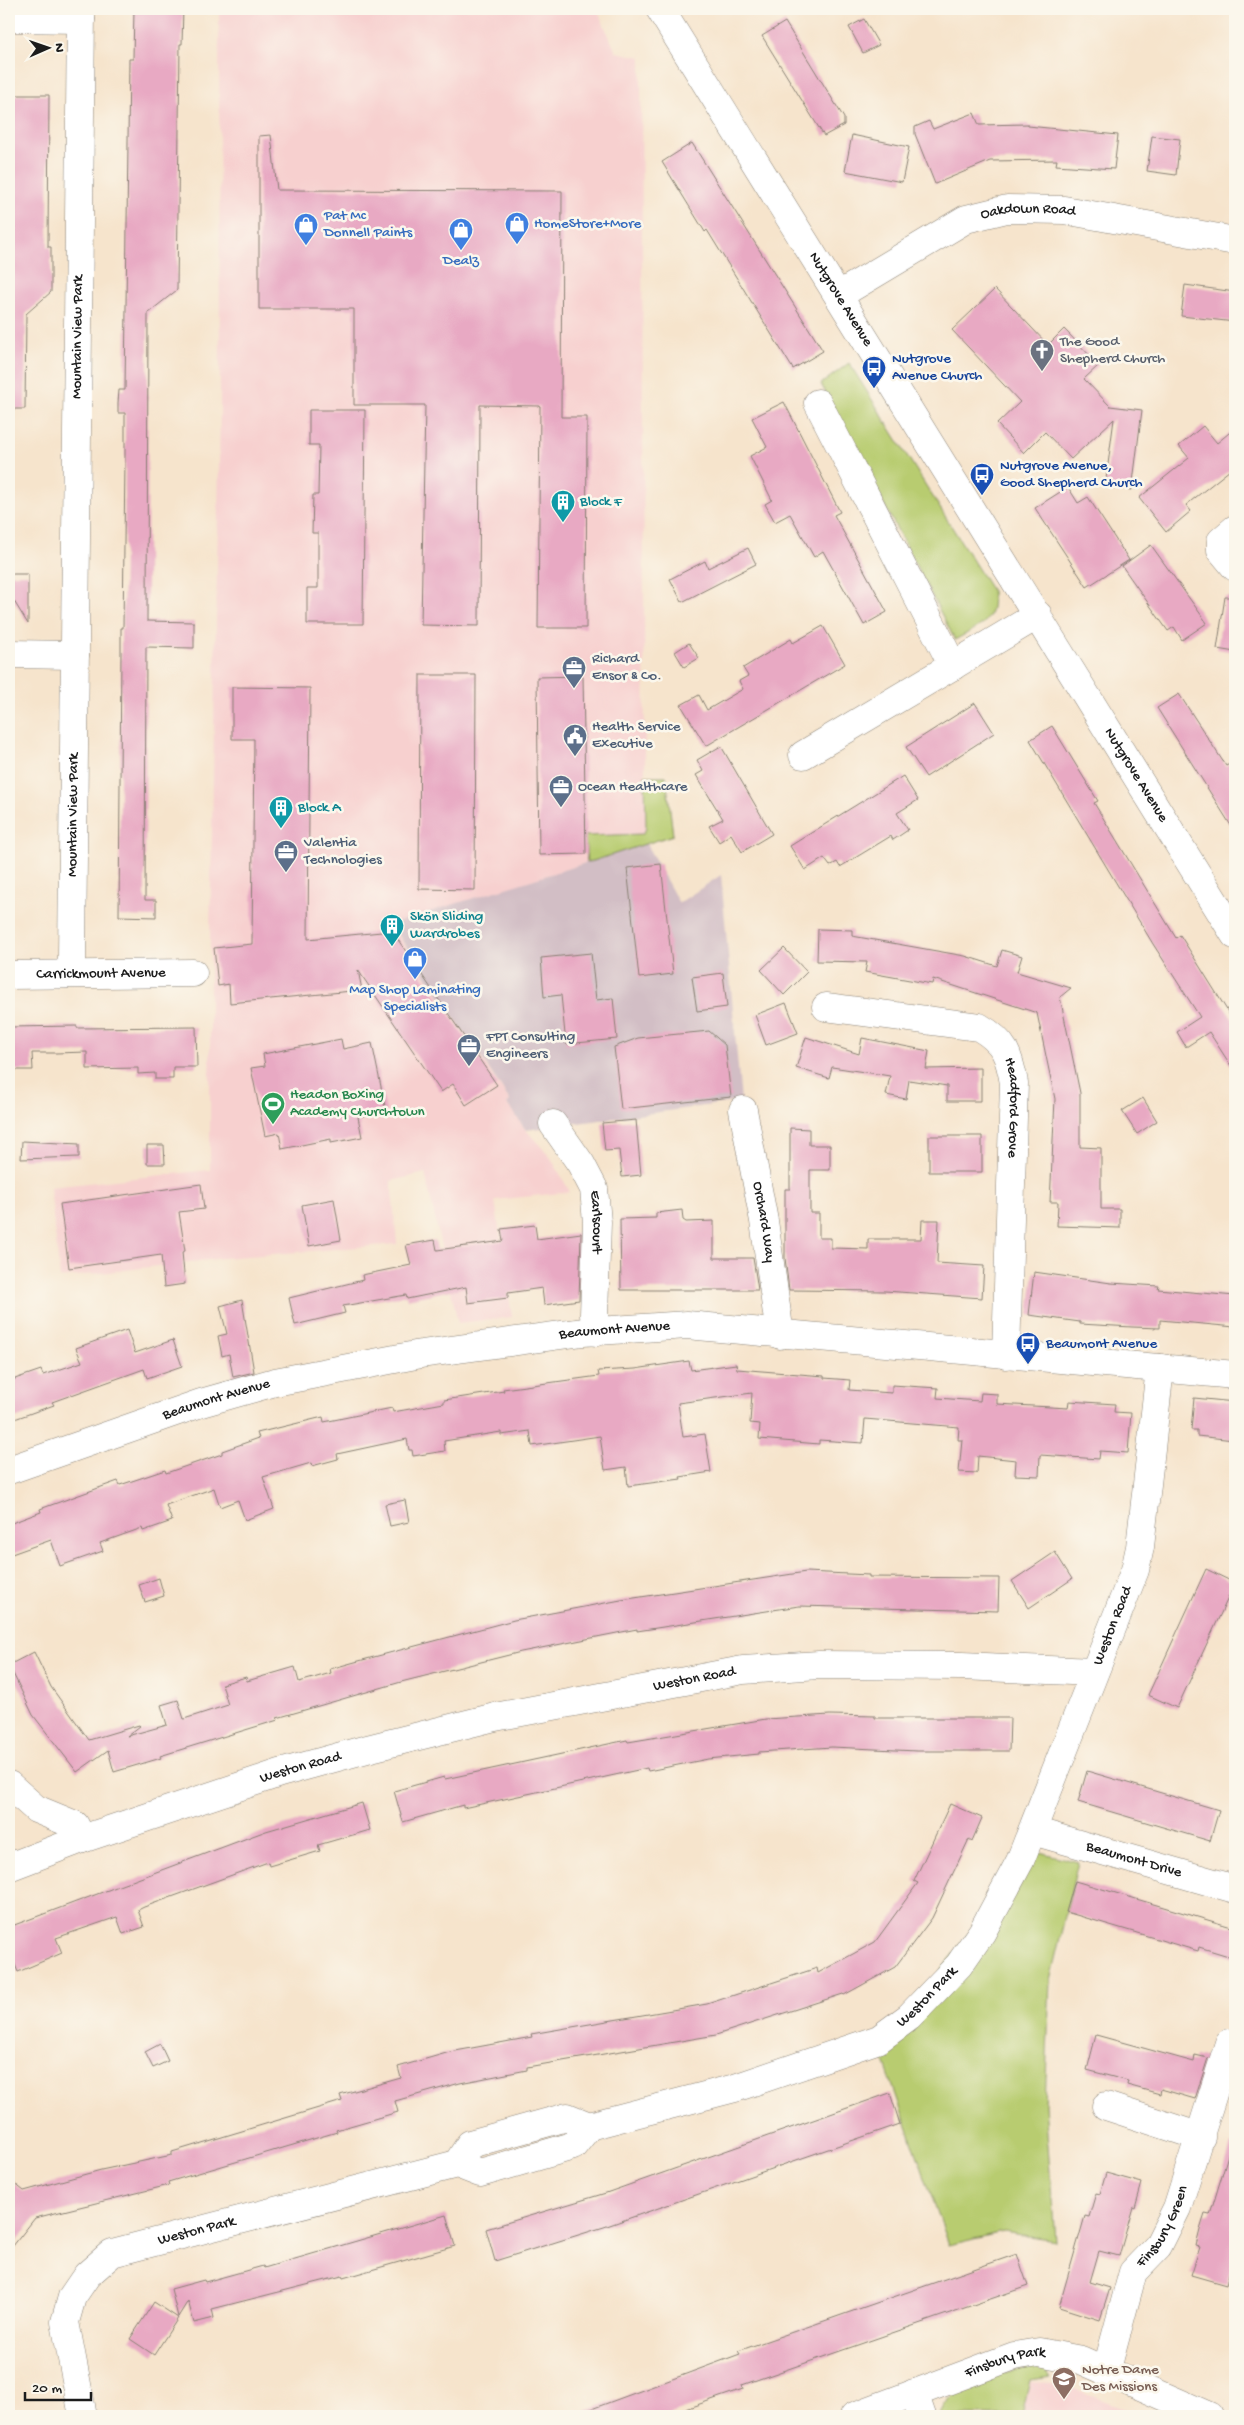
<svg xmlns="http://www.w3.org/2000/svg" width="1244" height="2425" font-family="'Gochi Hand',sans-serif">
<style>
.built{fill:#f7d0cf}
.industrial{fill:#d2bec5}
.green{fill:#b8cc6f;stroke:#6a7446}
.building{fill:#e8a9c3}
.lines{fill:none;stroke-linecap:round;stroke-linejoin:round}
.minor-casing{stroke:#898074;stroke-width:29}
.major-casing{stroke:#898074;stroke-width:29}
.minor{stroke:#fff;stroke-width:28}
.major{stroke:#fff;stroke-width:28}
.labels{text-anchor:middle;dominant-baseline:central;stroke-width:5;stroke-linejoin:round;paint-order:stroke}
.shop-label{font-size:15px;fill:#366cbe;stroke:#fbf7ec;text-anchor:start}
.street-label{font-size:15px;fill:#1c1c1c;stroke:#fbf7ec}
.worship-label{font-size:15px;fill:#5b616d;stroke:#fbf7ec;text-anchor:start}
.transit-label{font-size:15px;fill:#164399;stroke:#fbf7ec;text-anchor:start}
.culture-label{font-size:15px;fill:#0d838f;stroke:#fbf7ec;text-anchor:start}
.service-label{font-size:15px;fill:#4e5e75;stroke:#fbf7ec;text-anchor:start}
.leisure-label{font-size:15px;fill:#27864d;stroke:#fbf7ec;text-anchor:start}
.education-label{font-size:15px;fill:#785e54;stroke:#fbf7ec;text-anchor:start}
</style>
<rect width="100%" height="100%" fill="#fbf7ec"/>
<filter id="ink" filterUnits="userSpaceOnUse"><feTurbulence type="fractalNoise" baseFrequency=".02" numOctaves="2"/><feDisplacementMap in="SourceGraphic" scale="10" xChannelSelector="R" yChannelSelector="G"/><feConvolveMatrix kernelMatrix="1 2 1 2 8 2 1 2 1" color-interpolation-filters="sRGB"/></filter>
<filter id="wash" filterUnits="userSpaceOnUse"><feTurbulence type="fractalNoise" baseFrequency=".0096" numOctaves="4" result="noise"/><feDisplacementMap in="SourceGraphic" scale="20" xChannelSelector="R" yChannelSelector="G"/><feGaussianBlur stdDeviation="1.12" result="paint"/><feColorMatrix in="noise" values="0 0 0 0 0 0 0 0 0 0 0 0 0 0 0 0 0 1.4 0 .05"/><feComposite in="paint" operator="in"/></filter>
<g filter="url(#wash)">
<rect width="100%" height="100%" fill="#f6e4cc"/>
<!-- built -->
<path class="built" d="M219,9H597L616,52L641,57L645,775L666,776L673,835L391,925L510,1101L507,1104L526,1130L551,1158L570,1192L495,1200L512,1317L458,1323L425,1173L391,1181L397,1244L223,1258L60,1278L50,1187L210,1170V934L220,409Z
M1030,2382L1055,2383L1147,2416H1023Z"/>
<!-- industrial -->
<path class="industrial" d="M646,844L679,903L721,875L741,1101L526,1130L507,1104L510,1101L499,1084L391,924Z"/>
<!-- green -->
<path class="green" d="M849,363L992,591C996,624 980,625 955,640L821,384Z
M645,776H666L673,835L587,863L585,836L643,834L646,828Z
M1032,1850L1078,1862L1050,1980L1045,2105L1055,2240L1003,2232L949,2245L880,2050Z
M1035,2367L1044,2369L1051,2377L1030,2380L1022,2416H939C945,2384 1007,2370 1035,2367Z"/>
<g id="blocks">
<!-- building -->
<path class="building" d="M134,9H183L182,44H180L177,290L148,313L147,621L194,622V648L146,647L145,900H156V917L119,916L121,650V628H123L125,460V413H118V403L119,390H125L129,59H133Z
M864,19L879,45L863,53L849,27Z
M785,22L844,118V125L824,136L762,36Z
M9,95H49L48,247H51V292L26,314L25,409H9Z
M974,113L979,125L1028,124V126L1118,135L1114,169L1056,165L1057,160L990,161L935,184L915,134V127L929,121L933,129Z
M271,135L277,190L562,191L561,417H587L586,628H538L540,406L480,405L479,626L421,625L425,405H354V309H259V136Z
M852,135L909,147L902,182L845,171Z
M1152,136L1180,139L1176,175L1147,171Z
M692,143L823,351L793,369L707,230L705,232L662,162Z
M1185,285L1235,292V322L1181,316Z
M995,289L1048,345L1064,329L1099,365L1084,379L1110,406L1142,410L1132,490L1105,487L1114,419L1071,459L1045,432L1024,453L997,424L1020,402L952,330Z
M784,402L840,512L834,515L887,612L864,625L823,551L814,557L790,514L775,522L765,504L772,500L750,456L767,447L752,418Z
M309,410H365L363,624H307V588H318V533H312L313,495H318L319,445H309Z
M1203,426L1217,443L1235,428V466L1186,505L1191,511L1166,532L1139,498L1189,458L1179,446Z
M1068,487L1078,503L1088,497L1129,560L1087,587L1035,508Z
M1151,545L1207,623L1182,640L1174,627L1168,631L1122,566Z
M748,548L756,564L682,602L670,579L705,561L708,568Z
M9,574H28V624L9,593Z
M1225,597H1235V652L1217,649Z
M823,626L845,664L706,746L681,705L699,695L707,710L743,689L739,681L748,676L743,668L791,639L793,643Z
M689,643L699,658L684,667L675,652Z
M420,675H476L475,890L419,889Z
M583,676L586,854L539,855L537,677Z
M232,687L310,688L308,939L392,931L497,1085L466,1105L453,1084L441,1092L358,970L362,990L230,1003L229,984L218,986L214,948L252,944L254,739H232Z
M1179,694L1226,766L1235,761V832L1157,708Z
M975,703L994,733L926,777L906,747Z
M1052,726L1098,801L1094,803L1176,938L1180,935L1235,1023V1072L1209,1032L1186,1047L1177,1032L1200,1017L1153,944L1030,740Z
M721,746L772,834L742,852L731,834L719,842L709,826L723,819L696,775L703,771L697,760Z
M903,776L918,800L897,813L908,830L893,840L891,836L840,867L837,862L830,866L824,858L805,870L790,846Z
M661,864L673,974L639,978L627,868Z
M818,929L852,930V936L965,956L997,966L1002,950L1022,956L1017,972L1071,988L1060,997L1080,1093V1147L1101,1148V1209H1120V1228L1057,1226L1058,1202H1050L1055,1099L1037,1013L933,979L932,984L865,972L867,962L817,961Z
M784,948L807,972L784,995L761,970Z
M591,953L596,1000L613,998L617,1039L566,1044L561,995L544,997L541,958Z
M723,973L727,1007L697,1011L692,977Z
M786,1003L798,1033L766,1045L755,1015Z
M77,1026V1028L196,1027L197,1067H173V1079H155V1073L138,1074V1068L87,1069V1052L56,1053H32L33,1070H11L9,1027Z
M709,1031L725,1045L731,1097L621,1109L614,1047L638,1038Z
M806,1037L859,1054L862,1038L929,1051L926,1069L981,1068V1101H947V1086L909,1080L906,1099L886,1095L890,1076L832,1067L829,1078L796,1068Z
M341,1039L343,1049L372,1043L386,1111L358,1117L362,1137L331,1143V1139L282,1149L279,1133L265,1136L251,1068L265,1066L263,1054Z
M1143,1098L1157,1121L1137,1134L1122,1111Z
M636,1120L641,1175L622,1177L619,1150L605,1151L602,1123Z
M790,1128L809,1129V1145H830V1170H810V1213H819V1238H831V1248L868,1249V1239H921L922,1220H939L937,1263L984,1266L982,1298L885,1291L789,1290L785,1258V1189H790Z
M929,1136H982V1172H929Z
M22,1141L79,1144V1157L21,1159Z
M147,1145H164L165,1164H147Z
M201,1184L204,1209L179,1212L185,1251L182,1252L185,1284L164,1287L161,1255L69,1268L60,1204Z
M334,1199L341,1240L309,1246L302,1205Z
M682,1210L683,1220L686,1222L714,1221V1258H753L758,1290H621L620,1219L656,1218V1213Z
M535,1225L537,1239L581,1233L579,1300L544,1305L542,1288L508,1293V1298L468,1303L466,1287L407,1299L406,1295L343,1306L345,1313L295,1325L289,1298L363,1280L362,1275L411,1265L406,1245L435,1240L437,1250L503,1241L501,1229Z
M1034,1272L1111,1283L1159,1286L1158,1289L1235,1296V1327L1160,1320V1328L1132,1327L1080,1324V1322L1029,1315Z
M242,1300L254,1372L233,1377L229,1354L222,1356L218,1336L227,1334L220,1306Z
M127,1330L135,1353L173,1340L182,1366L147,1378L144,1369L52,1402L54,1405L9,1421V1381L41,1370L43,1375L82,1362L76,1348Z
M689,1361L691,1370L736,1364L737,1369L824,1376V1378L850,1380L849,1390L892,1393V1385L938,1388L937,1398L980,1401L981,1393L997,1394V1404L1068,1408L1069,1401L1115,1404L1114,1412L1131,1413L1128,1453L1100,1451L1099,1459L1040,1455L1039,1476L1015,1475L1016,1460L978,1456L977,1473L959,1472L962,1440H958L959,1427L865,1419L863,1443L819,1440V1444L759,1439L760,1424L750,1423L752,1393L678,1403L683,1437L705,1434L711,1472L680,1477L681,1479L628,1486L626,1467L605,1470L600,1436L532,1446L530,1431L501,1435V1432L444,1441L445,1451L413,1456L412,1450H409L407,1439L337,1454L338,1459L312,1466L311,1463L263,1477L274,1509L245,1520L238,1500L220,1507L214,1488L166,1505L172,1521L143,1531L142,1528L100,1543L103,1551L60,1566L51,1540L9,1555V1524L41,1512L40,1509L118,1481L120,1485L165,1470L166,1473L222,1454V1451L259,1438L257,1433L323,1417L324,1422L392,1408L393,1412L444,1403V1400L504,1391L503,1389L599,1376L598,1371L635,1369Z
M1194,1398L1235,1402L1234,1440L1197,1436V1430H1191Z
M405,1500L409,1522L390,1526L385,1504Z
M1055,1552L1072,1579L1029,1608L1012,1581Z
M1206,1569L1235,1583L1177,1708L1148,1695Z
M806,1572L869,1575V1577L999,1578L998,1611L799,1606L637,1631V1629L521,1652L401,1682L277,1718L278,1720L160,1756L161,1758L114,1772L108,1750L77,1772L33,1715L9,1665L34,1652L51,1687L89,1740L139,1725L140,1726L127,1736L167,1725L161,1705L178,1700L184,1719L228,1705L222,1684L246,1677L247,1681L295,1667L299,1682L331,1673L330,1669L355,1662L514,1620L621,1600Z
M159,1578L164,1596L145,1602L139,1585Z
M830,1715L875,1716V1718H1010L1009,1751H917L832,1747L759,1752V1754L708,1759L648,1771L647,1768L463,1808V1805L403,1822L394,1791L444,1777L445,1779L627,1740L628,1742L766,1719Z
M1087,1771L1219,1810L1210,1841L1078,1802Z
M362,1803L370,1830L318,1845L320,1851L269,1866L268,1862L144,1907L138,1910L144,1927L123,1934L117,1917L56,1938L62,1953L18,1972L9,1950V1927L266,1831Z
M950,1804L982,1818L972,1841L969,1839L932,1918L895,1967L844,1995L843,1994L716,2035L527,2067V2070L460,2083L395,2101L398,2112L336,2130L337,2132L168,2182L169,2185L35,2218L9,2251V2179L24,2191L101,2170L172,2155V2152L342,2101L340,2095L401,2078L398,2067L450,2052L532,2037L531,2034L707,2004L817,1968L818,1973L875,1942L918,1883L914,1881Z
M1075,1881L1235,1928V1958L1199,1947L1198,1951L1066,1912Z
M1096,2035L1194,2062L1195,2055L1208,2058L1195,2099L1161,2089L1160,2094L1127,2085L1128,2081L1087,2070Z
M160,2044L168,2061L153,2068L145,2052Z
M890,2093L900,2124L604,2227L495,2261L486,2229L606,2193Z
M1231,2145L1235,2146V2252L1226,2285L1191,2275L1200,2247L1196,2246L1200,2230L1205,2214L1210,2215Z
M1106,2173L1142,2183L1135,2208L1133,2207L1119,2256L1099,2251L1090,2282L1110,2288L1100,2320L1059,2307L1085,2216L1089,2217L1096,2193L1100,2194Z
M446,2215L455,2246L343,2278L342,2276L212,2309L214,2318L194,2323L188,2301L178,2317L171,2289L204,2280L205,2282L263,2266L264,2268Z
M1017,2254L1028,2286L742,2385L743,2389L665,2416H579L578,2414L740,2354L738,2351Z
M154,2302L178,2318L154,2355L130,2339Z"/>
</g>
</g>
<g filter="url(#ink)">
<use href="#blocks" fill-opacity="0" stroke="#898074" stroke-width="1"/>
<g class="lines">
<defs>
<g id="minor">
<path d="M9,18L81,19"/>
<path id="s1" d="M839,295L966,219L1007,209L1064,210L1235,241"/>
<path d="M818,403L953,666"/>
<path d="M1235,529L1221,541V550L1235,567"/>
<path d="M9,654L75,655"/>
<path d="M803,755L1038,615"/>
<path id="s2" d="M67,974L72,961L81,9"/>
<path id="s3" d="M9,975L193,973"/>
<path id="s4" d="M826,1007L979,1027C1005,1042 1009,1055 1014,1083L1006,1355"/>
<path id="s5" d="M743,1110L764,1221L780,1335"/>
<path id="s6" d="M553,1124L581,1164L594,1189L597,1222L594,1315L596,1332"/>
<path id="s7" d="M9,1470L201,1403L275,1382L421,1354L583,1332L687,1325L1235,1375"/>
<path d="M9,1785L36,1809L75,1825L82,1839"/>
<path id="s8" d="M1033,1831L1235,1889"/>
<path id="s9" d="M9,1867L82,1839L280,1773L367,1749L495,1717L743,1670L819,1665L962,1666L1093,1672"/>
<path d="M1106,2106L1201,2137"/>
<path d="M457,2164L470,2144L567,2117L589,2126"/>
<path id="s10" d="M1106,2372L1133,2272L1158,2246L1177,2208L1229,2043"/>
<path d="M914,2393L922,2416"/>
<path id="s11" d="M83,2416L65,2322L72,2297L87,2275L112,2253L457,2164L480,2173L573,2146L589,2126L735,2088L879,2039L909,2017L959,1965L982,1932L1020,1861L1135,1570L1140,1547L1160,1368"/>
<path id="s12" d="M854,2416L1014,2356L1039,2352L1081,2360L1209,2416"/>
</g>
<g id="major">
<path id="s13" d="M660,9L1235,935"/>
</g>
</defs>
<!-- minor casing -->
<use href="#minor" class="minor-casing"/>
<!-- major casing -->
<use href="#major" class="major-casing"/>
<!-- minor -->
<use href="#minor" class="minor"/>
<!-- major -->
<use href="#major" class="major"/>
</g>
</g>
<!-- icons -->
<defs>
<symbol id="shop-pin" viewBox="-11 -11 22 30"><path d="M0 17L-7.5 6A9.5 9.5 0 1 1 7.5 6Z" fill="#3f7fe0" stroke="#fbf7ec"/><path d="M-5-2.5h2.3a2.7 3.5 0 0 1 5.4 0H5L5.5 6h-11ZM-1.5-2.5h3a1.5 2.3 0 0 0-3 0Z" fill="#fff"/></symbol>
<symbol id="church-pin" viewBox="-11 -11 22 30"><path d="M0 17L-7.5 6A9.5 9.5 0 1 1 7.5 6Z" fill="#6b7280" stroke="#fbf7ec"/><path d="M-1.2-6h2.4v3.5h3.3v2.4h-3.3V6h-2.4V-.1h-3.3v-2.4h3.3Z" fill="#fff"/></symbol>
<symbol id="bus-pin" viewBox="-11 -11 22 30"><path d="M0 17L-7.5 6A9.5 9.5 0 1 1 7.5 6Z" fill="#1a4fb4" stroke="#fbf7ec"/><path d="M-5-6H5V4H4V6H2V4H-2V6H-4V4H-5ZM-3.5-4V0h7V-4ZM-3.5 1.2v1.5H-2V1.2ZM2 1.2v1.5H3.5V1.2Z" fill="#fff"/></symbol>
<symbol id="building-pin" viewBox="-11 -11 22 30"><path d="M0 17L-7.5 6A9.5 9.5 0 1 1 7.5 6Z" fill="#0f9aa8" stroke="#fbf7ec"/><path d="M-4-6H4V6H1V3H-1V6H-4ZM-2.5-4.3h1.7v1.8h-1.7ZM.8-4.3h1.7v1.8H.8ZM-2.5-1h1.7V.8h-1.7ZM.8-1h1.7V.8H.8Z" fill="#fff"/></symbol>
<symbol id="office-pin" viewBox="-11 -11 22 30"><path d="M0 17L-7.5 6A9.5 9.5 0 1 1 7.5 6Z" fill="#5c6f8a" stroke="#fbf7ec"/><path d="M-6-3h4V-5.5h4V-3h4V5H-6ZM-1-4.5V-3h2v-1.5ZM-6 0V1H6V0Z" fill="#fff"/></symbol>
<symbol id="civic-pin" viewBox="-11 -11 22 30"><path d="M0 17L-7.5 6A9.5 9.5 0 1 1 7.5 6Z" fill="#5c6f8a" stroke="#fbf7ec"/><path d="M-.6-6.5H3V-4.5H.6V-3L4-1V1h2V6H-6V1h2V-1L-.6-3ZM-1.2 2.5V6h2.4V2.5Z" fill="#fff"/></symbol>
<symbol id="stadium-pin" viewBox="-11 -11 22 30"><path d="M0 17L-7.5 6A9.5 9.5 0 1 1 7.5 6Z" fill="#2e9e5b" stroke="#fbf7ec"/><path d="M0-5a6.5 5 0 1 0 0 10a6.5 5 0 1 0 0-10ZM-3.5-1.8h7v3.6h-7Z" fill="#fff"/></symbol>
<symbol id="school-pin" viewBox="-11 -11 22 30"><path d="M0 17L-7.5 6A9.5 9.5 0 1 1 7.5 6Z" fill="#8d6e63" stroke="#fbf7ec"/><path d="M0-5L7-2L0 1L-7-2ZM-4 1L0 2.5L4 1V4Q0 6-4 4Z" fill="#fff"/></symbol>
</defs>
<g fill-rule="evenodd">
<use href="#shop-pin" x="503" y="210" width="28" height="38"/>
<use href="#shop-pin" x="292" y="211" width="28" height="38"/>
<use href="#shop-pin" x="447" y="216" width="28" height="38"/>
<use href="#church-pin" x="1028" y="337" width="28" height="38"/>
<use href="#bus-pin" x="860" y="354" width="28" height="38"/>
<use href="#bus-pin" x="968" y="461" width="28" height="38"/>
<use href="#building-pin" x="549" y="488" width="28" height="38"/>
<use href="#office-pin" x="560" y="654" width="28" height="38"/>
<use href="#civic-pin" x="561" y="722" width="28" height="38"/>
<use href="#office-pin" x="547" y="773" width="28" height="38"/>
<use href="#building-pin" x="267" y="794" width="28" height="38"/>
<use href="#office-pin" x="272" y="838" width="28" height="38"/>
<use href="#building-pin" x="378" y="912" width="28" height="38"/>
<use href="#shop-pin" x="401" y="945" width="28" height="38"/>
<use href="#office-pin" x="455" y="1032" width="28" height="38"/>
<use href="#stadium-pin" x="259" y="1090" width="28" height="38"/>
<use href="#bus-pin" x="1014" y="1330" width="28" height="38"/>
<use href="#school-pin" x="1050" y="2365" width="28" height="38"/>
</g>
<g class="labels">
<!-- shop labels -->
<g class="shop-label">
<text x="324" y="216">Pat Mc<tspan x="324" dy="17">Donnell Paints</tspan></text>
<text x="534" y="224">HomeStore+More</text>
<text x="461" y="261" text-anchor="middle">Dealz</text>
<text x="415" y="990" text-anchor="middle">Map Shop Laminating<tspan x="415" dy="17">Specialists</tspan></text>
</g>
<!-- street labels -->
<g class="street-label">
<text stroke="none"><textPath href="#s1" startOffset="211">Oakdown Road</textPath></text>
<text stroke="none"><textPath href="#s13" startOffset="342">Nutgrove Avenue</textPath></text>
<text stroke="none"><textPath href="#s2" startOffset="638">Mountain View Park</textPath></text>
<text stroke="none"><textPath href="#s13" startOffset="902">Nutgrove Avenue</textPath></text>
<text stroke="none"><textPath href="#s2" startOffset="160">Mountain View Park</textPath></text>
<text stroke="none"><textPath href="#s3" startOffset="92">Carrickmount Avenue</textPath></text>
<text stroke="none"><textPath href="#s4" startOffset="248">Headford Grove</textPath></text>
<text stroke="none"><textPath href="#s6" startOffset="110">Earlscourt</textPath></text>
<text stroke="none"><textPath href="#s5" startOffset="114">Orchard Way</textPath></text>
<text stroke="none"><textPath href="#s7" startOffset="624">Beaumont Avenue</textPath></text>
<text stroke="none"><textPath href="#s7" startOffset="219">Beaumont Avenue</textPath></text>
<text stroke="none"><textPath href="#s11" startOffset="1471">Weston Road</textPath></text>
<text stroke="none"><textPath href="#s9" startOffset="712">Weston Road</textPath></text>
<text stroke="none"><textPath href="#s9" startOffset="308">Weston Road</textPath></text>
<text stroke="none"><textPath href="#s8" startOffset="105">Beaumont Drive</textPath></text>
<text stroke="none"><textPath href="#s11" startOffset="1052">Weston Park</textPath></text>
<text stroke="none"><textPath href="#s10" startOffset="159">Finsbury Green</textPath></text>
<text stroke="none"><textPath href="#s11" startOffset="269">Weston Park</textPath></text>
<text stroke="none"><textPath href="#s12" startOffset="161">Finsbury Park</textPath></text>
</g>
<!-- worship labels -->
<g class="worship-label">
<text x="1060" y="342">The Good<tspan x="1060" dy="17">Shepherd Church</tspan></text>
</g>
<!-- transit labels -->
<g class="transit-label">
<text x="892" y="359">Nutgrove<tspan x="892" dy="17">Avenue Church</tspan></text>
<text x="1000" y="466">Nutgrove Avenue,<tspan x="1000" dy="17">Good Shepherd Church</tspan></text>
<text x="1046" y="1344">Beaumont Avenue</text>
</g>
<!-- culture labels -->
<g class="culture-label">
<text x="580" y="502">Block F</text>
<text x="298" y="808">Block A</text>
<text x="410" y="917">Skön Sliding<tspan x="410" dy="17">Wardrobes</tspan></text>
</g>
<!-- service labels -->
<g class="service-label">
<text x="592" y="659">Richard<tspan x="592" dy="17">Ensor &amp; Co.</tspan></text>
<text x="592" y="727">Health Service<tspan x="592" dy="17">Executive</tspan></text>
<text x="578" y="787">Ocean Healthcare</text>
<text x="304" y="843">Valentia<tspan x="304" dy="17">Technologies</tspan></text>
<text x="486" y="1037">FPT Consulting<tspan x="486" dy="17">Engineers</tspan></text>
</g>
<!-- leisure labels -->
<g class="leisure-label">
<text x="290" y="1095">Headon Boxing<tspan x="290" dy="17">Academy Churchtown</tspan></text>
</g>
<!-- education labels -->
<g class="education-label">
<text x="1082" y="2370">Notre Dame<tspan x="1082" dy="17">Des Missions</tspan></text>
</g>
</g>
<!-- margin -->
<rect width="1244" height="2425" fill="none" stroke="#fbf7ec" stroke-width="30"/>
<!-- north arrow -->
<g transform="translate(48 48) rotate(88)" stroke="#fbf7ec" stroke-width="4" paint-order="stroke">
<path d="M0-4L9 19L0 12L-9 19Z" fill="#1c1c1c"/>
<text y="-8" font-size="14" font-weight="bold" text-anchor="middle" fill="#1c1c1c">N</text>
</g>
<!-- scale -->
<path d="M25 2392v8h66v-8" fill="none" stroke="#1c1c1c" stroke-width="2.5"/>
<text x="32" y="2392" font-size="15" fill="#1c1c1c" stroke="#fbf7ec" stroke-width="4" paint-order="stroke">20 m</text>
</svg>
